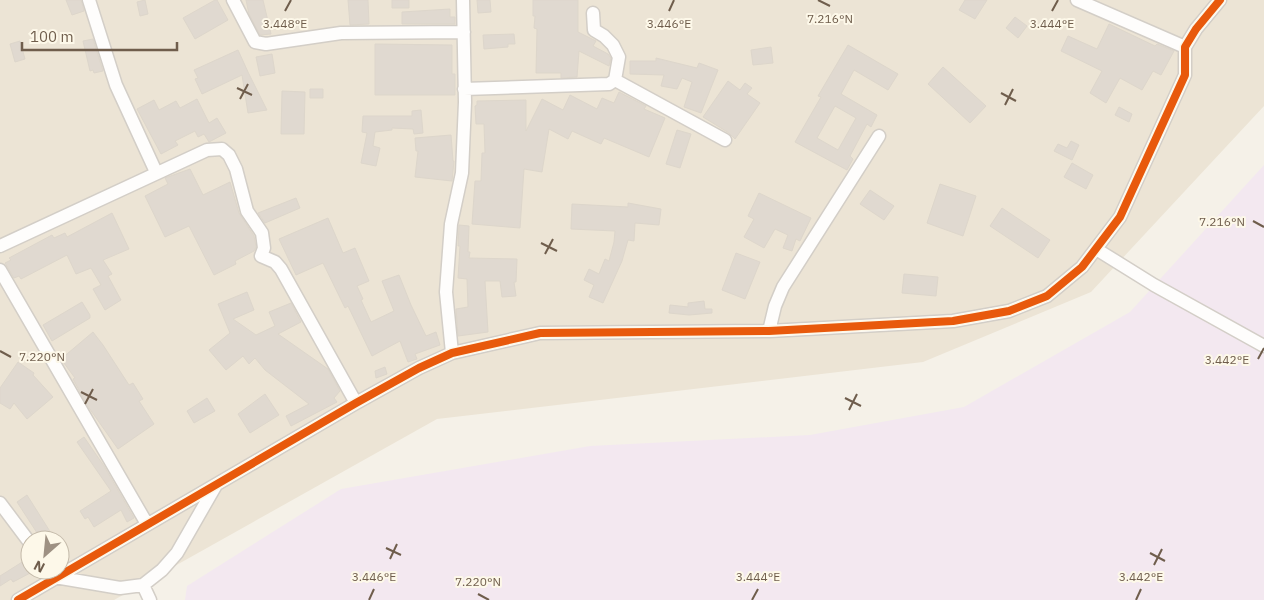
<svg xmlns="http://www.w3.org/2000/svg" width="1264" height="600" font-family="'IBM Plex Sans',sans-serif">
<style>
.residential{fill:#ece4d5;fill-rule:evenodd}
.education{fill:#f3e8f0}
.building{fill:#e0d9d0;stroke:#ddd6cb;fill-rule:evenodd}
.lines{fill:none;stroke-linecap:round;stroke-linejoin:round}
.minor-casing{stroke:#d3cec7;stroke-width:15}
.minor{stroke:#fefdfc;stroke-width:12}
.cycleway-casing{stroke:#fdf8e9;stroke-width:11}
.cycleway{stroke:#e8590c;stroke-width:8}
.ticks{fill:none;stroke:#6f5d4c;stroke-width:2}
.ticks-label{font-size:12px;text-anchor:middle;fill:#6f5d4c;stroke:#fdf8e9;stroke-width:4;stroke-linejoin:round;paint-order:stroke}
</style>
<rect width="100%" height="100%" fill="#f5f1e8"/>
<!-- residential -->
<path class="residential" d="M0,0H1264V106L1091,292L923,362L437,419L114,600H0ZM30,540H60V570H30Z"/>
<!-- education -->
<path class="education" d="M1264,165V600H185L187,586L341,489L590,446L810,435L964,407L1130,312Z"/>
<!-- building -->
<path class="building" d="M66,0H81L84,11L72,15Z
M145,0L148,14L140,16L137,2Z
M215,0H217L228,20L195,39L183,18Z
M246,0H263L271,34L260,35L249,14Z
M348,0H368L369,24L350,25Z
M392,0H409V8H392Z
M477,0H490L491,12L478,13Z
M533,0H578V32L596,41L593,46L608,54L611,58L609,66L579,51L577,77L561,78V73H536L537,29L534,28L535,16H533Z
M965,0H987L975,19L959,10Z
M450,9V17H455V24H402V12Z
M1015,17L1027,26L1018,38L1006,28Z
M1109,24L1155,46L1157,44L1174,51L1161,75L1153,71L1142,90L1120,78L1106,103L1090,93L1102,71L1061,51L1068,36L1097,49Z
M514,34L515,44H508V47L484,49L483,35Z
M93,39L103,71L94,73L93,70L90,71L83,41Z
M20,41L25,59L15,62L10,44Z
M375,44L452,45V74H455V95H375Z
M848,45L898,74L888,90L854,70L841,94L877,115L871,127L867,124L850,156L853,159L847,170L795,142L821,97L818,96ZM835,106L856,118L838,150L817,138Z
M771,47L773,63L753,65L751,50Z
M238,50L248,72L267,110L248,113L242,75L202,94L195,79L198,78L194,70Z
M272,54L275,73L260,76L256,57Z
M656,58L697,68L699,63L718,70L701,113L684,107L692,82L682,78L677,89L661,86L664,75L630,74V61H656Z
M943,67L986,106L970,123L928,84Z
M728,81L740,90L745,83L752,88L747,94L760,103L735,139L729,133L703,117Z
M310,89H323V98H310Z
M282,91L305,92L304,134H281Z
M619,92L646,106L644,109L665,118L649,157L604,138L601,144L572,131L568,139L549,129L542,172L524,169L520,228L472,224L475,181H481L482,153H485L484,124H476L475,106L477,105V101L526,100V131L542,99L563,110L570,95L597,109L602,98L614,103Z
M197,99L209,123L217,118L226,133L209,142L204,134L198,137L195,131L175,141L178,145L161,154L137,109L154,100L159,110L176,101L180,108Z
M1119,107L1132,114L1129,122L1115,115Z
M421,110L423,133L414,134L413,129L392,128V130L375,132L373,146L380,148L376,166L361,163L367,133L362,132L363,116H412V111Z
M677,130L691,134L680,168L666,164Z
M451,135L453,161H454L452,181L415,177L418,151H416L415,138Z
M1071,141L1079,145L1072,160L1054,151L1058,144L1067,148Z
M1072,163L1093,175L1086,189L1064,177Z
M190,169L203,195L230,182L239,213L254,236L256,247L254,251L235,261L236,264L214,275L189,226L165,237L145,196L168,184L165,178Z
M940,184L976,196L963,236L927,223Z
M870,190L894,206L884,220L860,204Z
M759,193L811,218L800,241L796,239L792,251L783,248L788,235L775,229L764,248L744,237L754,219L748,216Z
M296,198L300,208L265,223L258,213Z
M628,203L661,209L659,225L635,223L634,241L628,240L622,261L603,303L589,297L594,285L584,280L589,269L599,274L605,259L609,261L614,242L615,231L571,229L572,204L628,207Z
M1002,208L1050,240L1038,258L990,226Z
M112,213L129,249L103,260L112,274L108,276L121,300L105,310L93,289L101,285L91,268L76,274L67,255L21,279L19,276L14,278L5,263L11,260L9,258L52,235L54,238L65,233L67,237Z
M328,218L343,253L355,248L369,281L357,286L363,299L361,300L371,322L394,311L382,281L399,275L411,305L426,336L436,332L440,345L415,354L417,359L408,362L400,341L372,356L348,306L345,308L323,263L296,275L279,239Z
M459,225L469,226L468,252H470L469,258L517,259L516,282H514L516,296L502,297L500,281H485L488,332L458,336L456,309L468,307L467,279L458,278L460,246H458Z
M736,253L760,262L745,299L722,290Z
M904,274L938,277L936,296L902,293Z
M247,292L254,310L233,319L256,335L275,326L269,312L291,303L301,322L278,334L328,369L340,391L334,398L337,402L291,426L286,416L309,404L265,370L255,358L249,364L243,356L226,370L209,350L230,333L218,304Z
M704,301L705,309H712V313L689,315L669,313L670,305L688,307V303Z
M82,302L90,315V318L52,341L43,325Z
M93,332L103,345L129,385L133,383L143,399L139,401L154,424L118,449L87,405L73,379L75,378L61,359Z
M18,362L34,373L33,375L53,397L27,419L14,403L10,409L0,403V388Z
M385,367L387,374L376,378L375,371Z
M265,394L279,415L250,433L238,414Z
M207,398L215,411L194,423L187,411Z
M84,437L104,466L134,518L127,522L121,510L94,527L88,517L85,519L80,511L111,491L77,442Z
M27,495L51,533L41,539L17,502Z
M27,559L30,565V570L34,571L13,582L11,579L0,586V576Z"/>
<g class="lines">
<defs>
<path id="minor" d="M89,0L116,85L156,172
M233,0L255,42L266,44L341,33L464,32
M1077,0L1185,47
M615,80L725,140
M464,89L609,84L615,80L619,57L613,45L604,36L594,30L593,13
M0,246L207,150L222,149L229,155L236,169L247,211L262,233L264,248L261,256L275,262L281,269L356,403
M1096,249L1154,285L1264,346
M0,270L147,524
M769,331L775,306L783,287L879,136
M452,353L446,292L451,224L462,173L465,102L463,0
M0,503L30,543
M50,570L55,577L120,588L143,585L162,570L177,553L216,485
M143,585L150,600
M18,600L356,403L419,368L452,353L540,333L769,331L953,321L1009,311L1047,296L1082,267L1120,217L1185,75V47L1196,29L1220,0"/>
</defs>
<!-- minor casing -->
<use href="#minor" class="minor-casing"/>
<!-- minor -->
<use href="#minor" class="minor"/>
<defs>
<path id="cycleway" d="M18,600L356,403L419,368L452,353L540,333L769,331L953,321L1009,311L1047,296L1082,267L1120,217L1185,75V47L1196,29L1220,0"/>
</defs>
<!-- cycleway casing -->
<use href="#cycleway" class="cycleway-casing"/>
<!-- cycleway -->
<use href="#cycleway" class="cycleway"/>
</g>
<!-- ticks -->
<path class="ticks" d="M818,0L830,6M285,11L291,0M669,11L674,0M1052,11L1058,0M237,88L252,95M1001,93L1016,101M240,99L248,84M1005,105L1013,89M1253,221L1264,227M541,243L557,251M545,254L553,239M0,351L11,357M1258,359L1264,348M81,392L97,400M845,398L861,406M85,404L93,389M849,410L857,394M386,548L401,555M1150,553L1165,561M390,559L397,544M1154,565L1162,549M478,594L489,600M369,600L374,589M752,600L758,589M1136,600L1141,589"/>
<g class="ticks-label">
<text x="830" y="23">7.216°N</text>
<text x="285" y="28">3.448°E</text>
<text x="669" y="28">3.446°E</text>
<text x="1052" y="28">3.444°E</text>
<text x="1222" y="226">7.216°N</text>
<text x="42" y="361">7.220°N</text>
<text x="1227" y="364">3.442°E</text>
<text x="374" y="581">3.446°E</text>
<text x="758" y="581">3.444°E</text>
<text x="1141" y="581">3.442°E</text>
<text x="478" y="586">7.220°N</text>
</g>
<!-- north arrow -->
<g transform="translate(45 555) rotate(207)"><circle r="24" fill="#fdf8e9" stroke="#c4baaa"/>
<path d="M0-4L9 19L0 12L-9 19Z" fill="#9e9183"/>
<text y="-8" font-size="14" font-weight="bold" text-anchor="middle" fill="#6f5d4c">N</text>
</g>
<!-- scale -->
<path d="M22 42v8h155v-8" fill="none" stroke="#6f5d4c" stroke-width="2.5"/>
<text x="30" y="42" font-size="15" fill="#6f5d4c" stroke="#fdf8e9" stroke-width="4" paint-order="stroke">100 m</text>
</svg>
